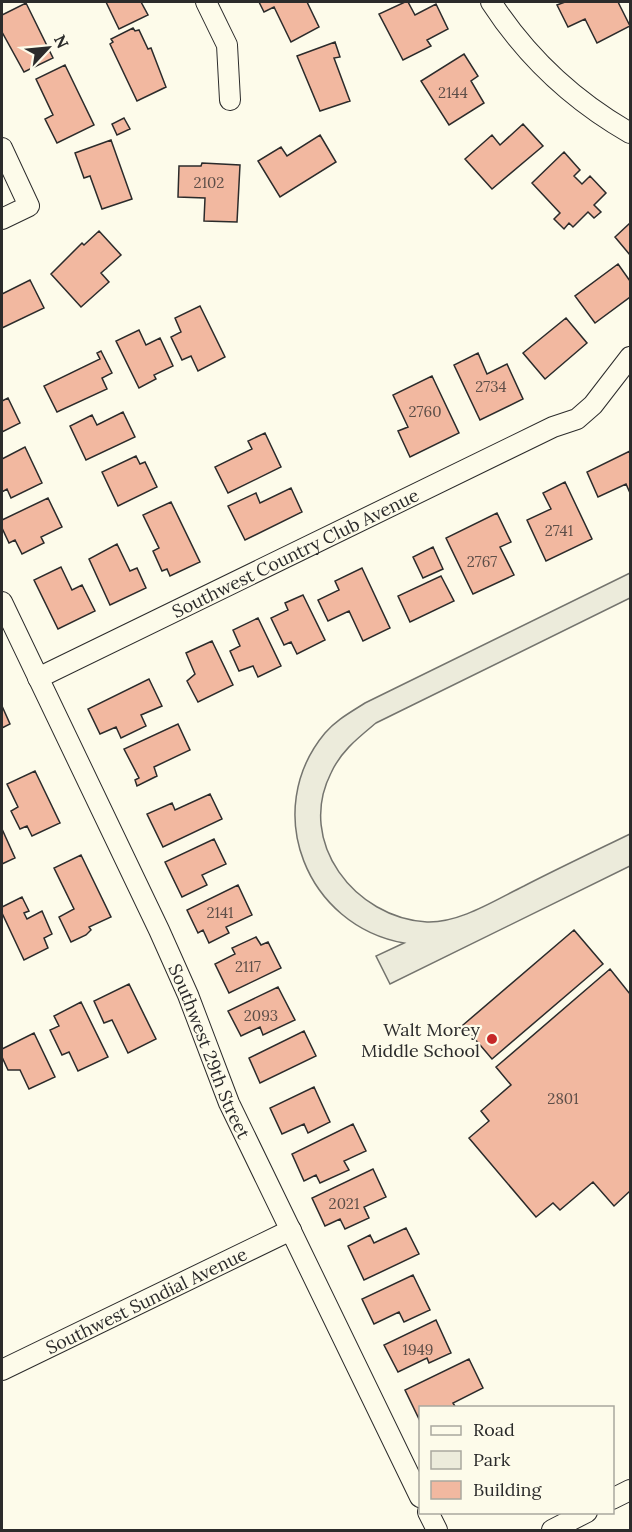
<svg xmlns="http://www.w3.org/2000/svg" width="632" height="1532" font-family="Lora,serif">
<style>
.green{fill:#ecebdb;stroke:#74746e;stroke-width:1.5}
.building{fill:#f2b8a0;stroke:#2b2b2b;stroke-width:1.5}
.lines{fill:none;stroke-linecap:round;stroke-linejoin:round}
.minor-casing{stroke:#2b2b2b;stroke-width:22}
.minor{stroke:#fdfbea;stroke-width:20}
.poi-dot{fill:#c62828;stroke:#fdfbea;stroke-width:2}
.labels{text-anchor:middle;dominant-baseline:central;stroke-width:4.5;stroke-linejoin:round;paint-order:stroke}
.number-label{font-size:15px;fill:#5d4e48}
.street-label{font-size:18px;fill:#2b2b2b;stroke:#fdfbea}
.poi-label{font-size:18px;fill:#2b2b2b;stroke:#fdfbea;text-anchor:end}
</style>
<rect width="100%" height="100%" fill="#fdfbea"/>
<!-- green -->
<path class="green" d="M630,573V598L376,723C358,738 341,751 331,773C296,842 355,918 427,922C460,923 495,900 524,886C559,868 595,851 630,834V866L390,984L376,956L404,943C307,926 260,811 325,733C336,720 351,712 365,703Z"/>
<!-- building -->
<path class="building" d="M106,2H141L148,15L119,29Z
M259,2H307L319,27L291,42L274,7L264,12Z
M405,2H408L415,15L436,4L448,29L427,40L431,46L403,60L379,14Z
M565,2H618L630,26L597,43L585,19L568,27L557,5Z
M26,3L53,58L24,72L2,32V15Z
M133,28L135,31L139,30L148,49L151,48L166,87L137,101L110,44L113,42L111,39Z
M335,42L340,57L334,58L350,101L320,111L297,56Z
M464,54L478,76L471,81L484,103L449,125L421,81Z
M65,65L94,125L57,143L45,119L53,115L36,79Z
M124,118L130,129L117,135L112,124Z
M523,124L543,146L492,189L465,159L492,135L500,145Z
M320,135L336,162L280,197L258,161L281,147L287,156Z
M111,140L132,199L102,209L90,176L84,178L75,153Z
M564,152L580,170L574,176L582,184L590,176L606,193L594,205L601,212L594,218L588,212L573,227L569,223L564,229L554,219L560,213L532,183Z
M202,163L240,165L237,222L204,221L205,198L178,197L179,166H201Z
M630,223V255L615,237Z
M99,231L121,255L101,273L109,282L81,307L51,274L82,243L84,245Z
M618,264L630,281V297L595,323L575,296Z
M30,280L44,308L2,328V294Z
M200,306L225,357L198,371L191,356L182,360L171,337L181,332L175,318Z
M566,318L587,343L545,379L523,353Z
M139,330L146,345L160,338L173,366L154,375L156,379L139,388L116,341Z
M101,351L112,373L102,378L107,389L57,412L44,386L100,359L97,353Z
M478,353L487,374L507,364L523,399L480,420L454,365Z
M432,376L459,433L410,457L398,431L408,427L393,395Z
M8,398L20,423L2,432V401Z
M123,412L135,437L86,460L70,426L92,415L97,425Z
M265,433L281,467L228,493L215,467L252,449L248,441Z
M25,447L42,483L11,498L7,489L2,492V459Z
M630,451V493L626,484L598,497L587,472Z
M136,456L140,464L145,462L157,487L118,506L102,472Z
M565,482L592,539L546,561L527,520L551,509L543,493Z
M291,488L302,512L245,540L228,506L256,493L260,503Z
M48,498L62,527L41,537L44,543L22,554L15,540L9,543L2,528V520Z
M171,502L200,562L170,576L167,569L162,571L153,551L159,548L143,515Z
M497,513L511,542L500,547L514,575L473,594L446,538Z
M117,544L130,571L137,568L146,588L110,605L89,559Z
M433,547L443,569L423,578L413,557Z
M61,567L72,590L82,585L95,611L58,629L34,580Z
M362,568L390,628L363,641L349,611L328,621L318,600L339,590L335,581Z
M441,576L454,601L410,622L398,596Z
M303,595L325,640L297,654L291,642L284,645L271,618L288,610L285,603Z
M258,618L281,666L258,677L253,666L239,671L230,651L240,646L233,630Z
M212,641L233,685L198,702L187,681L195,674L186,653Z
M149,679L162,706L141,715L146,726L121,738L116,727L100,734L88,709Z
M2,706L10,724L2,728Z
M178,724L190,750L154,767L157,776L137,786L135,780L139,778L124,749Z
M35,771L60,823L32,836L27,826L20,829L11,811L18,807L7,784Z
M210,794L222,819L163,847L147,814L172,803L175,810Z
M2,829L15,858L2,864Z
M214,839L226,864L202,875L207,885L182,897L165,862Z
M81,855L111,917L89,927L91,930L86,935L71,942L59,917L74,909L54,868Z
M238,885L252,915L226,927L229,933L209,943L203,930L198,933L187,910Z
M22,897L29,911L24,913L27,919L42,911L52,934L44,938L48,948L24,960L2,913V907Z
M574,930L603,964L492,1059L463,1025Z
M256,937L261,945L268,942L281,968L229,993L215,964L235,954L232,948Z
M610,969L630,994V1191L614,1206L593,1182L560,1210L553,1203L536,1217L469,1138L489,1121L481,1111L511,1085L496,1067Z
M129,984L156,1039L128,1053L112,1020L104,1023L94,1001Z
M278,987L295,1020L263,1035L260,1027L241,1036L228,1011Z
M81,1002L108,1057L78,1071L69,1052L62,1055L50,1030L59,1026L54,1016Z
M304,1031L316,1056L260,1083L249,1058Z
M34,1033L55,1077L29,1089L20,1070H8L2,1057V1049Z
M314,1087L330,1122L308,1133L304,1124L282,1134L270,1108Z
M353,1124L366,1151L344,1161L349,1170L320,1183L316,1175L304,1181L292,1154Z
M373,1169L386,1197L364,1207L369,1218L345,1229L340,1219L325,1226L312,1198Z
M406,1228L419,1254L364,1280L348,1246L370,1235L374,1243Z
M413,1275L430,1310L404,1322L399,1312L374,1324L362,1299Z
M436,1320L451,1353L429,1363L427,1358L398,1372L384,1345Z
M469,1359L483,1388L453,1403L456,1408H420L419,1419L405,1390Z"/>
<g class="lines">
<defs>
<g id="minor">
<path d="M206,2L227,45L230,100"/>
<path d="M491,2C526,56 574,101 630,133"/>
<path d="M2,148L29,206L2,219"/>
<path id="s1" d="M2,602L159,930L188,995L229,1103L420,1497"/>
<path id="s2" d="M38,678L553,427L577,419L593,405L630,357"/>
<path id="s3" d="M2,1370L291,1230"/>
<path d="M612,1499L630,1490"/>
<path d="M428,1512L437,1530"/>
<path d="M552,1530L587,1512"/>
</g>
</defs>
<!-- minor casing -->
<use href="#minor" class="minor-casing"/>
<!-- minor -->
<use href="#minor" class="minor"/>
</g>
<!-- markers -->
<circle class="poi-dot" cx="492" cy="1039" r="6"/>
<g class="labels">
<!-- number labels -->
<g class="number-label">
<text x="453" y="92">2144</text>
<text x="209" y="182">2102</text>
<text x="491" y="386">2734</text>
<text x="425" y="411">2760</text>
<text x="559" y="530">2741</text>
<text x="482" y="561">2767</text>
<text x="220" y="912">2141</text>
<text x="248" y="966">2117</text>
<text x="261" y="1015">2093</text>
<text x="563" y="1098">2801</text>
<text x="344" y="1203">2021</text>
<text x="418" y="1349">1949</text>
</g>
<!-- street labels -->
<g class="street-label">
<text stroke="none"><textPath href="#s2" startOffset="286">Southwest Country Club Avenue</textPath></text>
<text stroke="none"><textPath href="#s1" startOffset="495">Southwest 29th Street</textPath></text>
<text stroke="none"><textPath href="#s3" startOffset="160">Southwest Sundial Avenue</textPath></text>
</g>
<!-- poi labels -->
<g class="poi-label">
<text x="480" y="1029">Walt Morey<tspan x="480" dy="21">Middle School</tspan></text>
</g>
</g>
<!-- border -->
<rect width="632" height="1532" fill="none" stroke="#2b2b2b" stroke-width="6"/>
<!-- legend -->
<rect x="419" y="1406" width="195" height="108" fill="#fdfbea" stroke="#a9a89e" stroke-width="1.5"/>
<rect x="431" y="1426" width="30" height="9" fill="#fdfbea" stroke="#a9a89e" stroke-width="1.5"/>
<text x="473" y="1436" font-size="18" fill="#2b2b2b">Road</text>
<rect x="431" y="1451" width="30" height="18" fill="#ecebdb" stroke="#a9a89e" stroke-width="1.5"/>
<text x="473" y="1466" font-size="18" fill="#2b2b2b">Park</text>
<rect x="431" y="1481" width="30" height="18" fill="#f2b8a0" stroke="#a9a89e" stroke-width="1.5"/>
<text x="473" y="1496" font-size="18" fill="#2b2b2b">Building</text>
<!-- north arrow -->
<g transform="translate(48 48) rotate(64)" stroke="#fdfbea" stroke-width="4.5" paint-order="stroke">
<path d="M0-4.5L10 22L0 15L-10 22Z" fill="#2b2b2b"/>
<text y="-9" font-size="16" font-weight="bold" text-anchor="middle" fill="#2b2b2b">N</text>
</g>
</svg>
